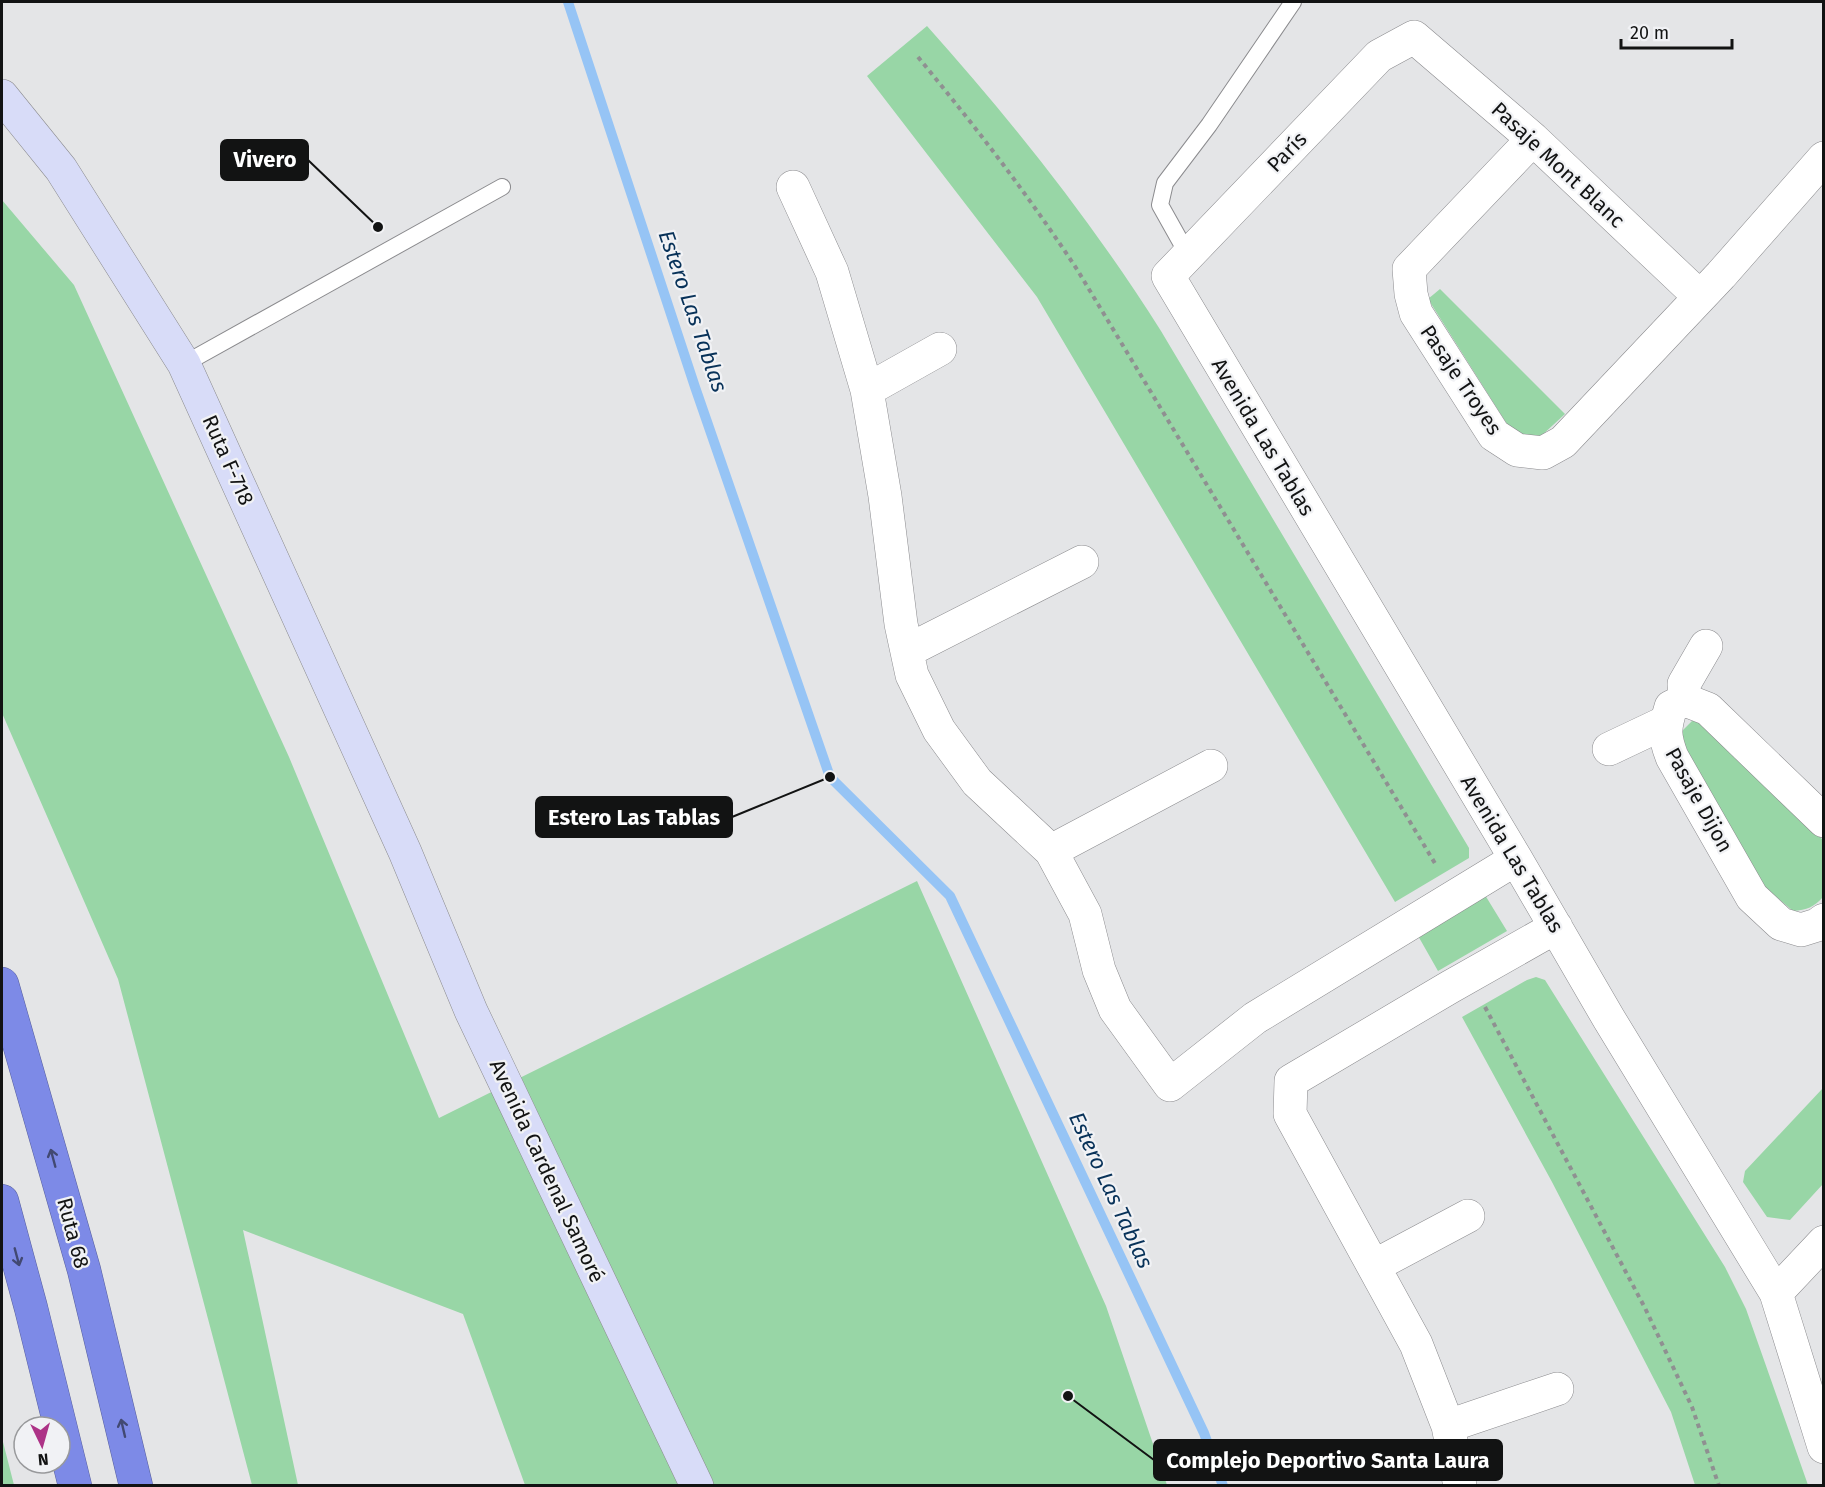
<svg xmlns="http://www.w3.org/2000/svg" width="1825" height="1487" font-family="'Fira Sans',sans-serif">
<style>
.green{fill:#98d6a6}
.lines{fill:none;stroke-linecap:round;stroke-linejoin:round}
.stream{stroke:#96c4f5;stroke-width:10}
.lane-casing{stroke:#8b8b8e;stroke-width:18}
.street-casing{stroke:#8b8b8e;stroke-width:34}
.secondary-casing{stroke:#8b8b8e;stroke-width:34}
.highway-casing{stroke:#58609d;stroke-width:34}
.path{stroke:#8f9091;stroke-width:4;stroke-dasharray:4.5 4.5;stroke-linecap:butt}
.lane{stroke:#fff;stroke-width:16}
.street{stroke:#fff;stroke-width:33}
.secondary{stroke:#d8dcf8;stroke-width:33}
.highway{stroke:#7d8ae7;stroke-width:33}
.oneway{stroke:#424972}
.labels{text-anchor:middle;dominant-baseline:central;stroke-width:4.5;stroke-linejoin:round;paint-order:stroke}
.street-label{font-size:21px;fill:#121313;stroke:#f1f2f5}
.water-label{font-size:22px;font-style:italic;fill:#083259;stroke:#f1f2f5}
.leader{fill:none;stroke:#121313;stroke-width:2}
.callout-dot{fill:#121313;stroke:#f1f2f5;stroke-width:2}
.callout{fill:#121313;stroke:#121313;stroke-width:2}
.callout-label{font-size:22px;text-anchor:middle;font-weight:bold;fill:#fff}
</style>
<rect width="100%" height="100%" fill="#e4e5e7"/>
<!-- green -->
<path class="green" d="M927,26C1012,121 1093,223 1161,331L1469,848V858L1395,902L1037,297L867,76Z
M2,200L74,285L289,757L439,1118L917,881L1106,1306L1167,1485H525L463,1314L243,1230L298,1485H252L118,979L2,713Z
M1440,289L1565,414L1540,437L1512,432L1428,299Z
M1692,721L1703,722L1823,840V897C1814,907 1807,910 1793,911L1766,888L1678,744L1679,734Z
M1485,895L1507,931L1438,971L1417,934Z
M1536,977L1545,980L1725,1267L1746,1309L1808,1485H1695L1671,1412L1552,1182L1462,1017L1527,980Z
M1823,1088V1184L1790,1220L1767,1217L1743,1182L1745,1171Z
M2,1438L14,1485H2Z"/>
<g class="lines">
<!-- stream -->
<path class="stream" d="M568,2L695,387L830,777L950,896L1204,1433L1223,1486"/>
<defs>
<path id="lane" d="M1188,255L1160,205L1165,183L1209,125L1293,2
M184,364L502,187"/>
<path id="street" d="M1533,139L1409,269L1411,294L1416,313L1494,435L1517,450L1543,453L1563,442L1721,275L1824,158
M793,187L832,272L867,390L885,496L901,624L912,675L939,730L977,782L1051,851L1085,914L1099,970L1115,1009L1170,1085L1255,1018L1516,859
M1699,296L1533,139L1414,37L1379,56L1168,276L1516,859L1609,1019L1776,1293L1824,1447
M867,390L940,349
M907,651L1082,562
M1685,700L1684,684L1706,646
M1609,749L1666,722
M1824,821L1708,709L1685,700L1671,707C1664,729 1664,736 1672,757L1752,897L1781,924L1801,930L1817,925L1824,920
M1051,851L1211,766
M1374,1266L1468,1216
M1776,1293L1824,1242
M1448,1426L1557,1389
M1460,1486L1448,1426L1416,1344L1290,1114L1291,1081L1450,987L1556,927"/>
<path id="secondary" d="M2,96L61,169L184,364L405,852L471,1011L697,1486"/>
<path id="highway" d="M2,984L84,1270L136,1486
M2,1201L31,1308L75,1486"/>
</defs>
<!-- lane casing -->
<use href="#lane" class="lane-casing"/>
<!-- street casing -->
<use href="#street" class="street-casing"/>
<!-- secondary casing -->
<use href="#secondary" class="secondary-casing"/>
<!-- highway casing -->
<use href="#highway" class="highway-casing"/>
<!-- path -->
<path class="path" d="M918,57C975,126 1029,196 1078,271L1436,865
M1485,1007L1645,1308L1692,1407L1719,1486"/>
<!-- lane -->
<use href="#lane" class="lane"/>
<!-- street -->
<use href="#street" class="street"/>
<!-- secondary -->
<use href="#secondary" class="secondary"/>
<!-- highway -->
<use href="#highway" class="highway"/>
</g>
<!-- one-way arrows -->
<defs><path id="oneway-shaft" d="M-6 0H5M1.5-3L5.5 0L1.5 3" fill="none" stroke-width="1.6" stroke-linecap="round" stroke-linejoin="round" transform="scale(1.5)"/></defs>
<g class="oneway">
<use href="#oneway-shaft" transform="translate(53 1158) rotate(-105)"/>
<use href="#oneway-shaft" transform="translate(17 1257) rotate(75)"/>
<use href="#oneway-shaft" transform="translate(123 1428) rotate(-103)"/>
</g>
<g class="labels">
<!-- street labels -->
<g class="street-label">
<text transform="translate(1287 152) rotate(-46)">París</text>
<text transform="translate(1558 165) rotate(43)">Pasaje Mont Blanc</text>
<text transform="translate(1461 380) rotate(56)">Pasaje Troyes</text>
<text transform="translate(1263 437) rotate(59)">Avenida Las Tablas</text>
<text transform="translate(228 460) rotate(66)">Ruta F-718</text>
<text transform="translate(1699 800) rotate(61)">Pasaje Dijon</text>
<text transform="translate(1512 854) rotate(59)">Avenida Las Tablas</text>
<text transform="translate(547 1171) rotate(65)">Avenida Cardenal Samoré</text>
<text transform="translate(73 1233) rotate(75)">Ruta 68</text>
</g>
<!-- water labels -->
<g class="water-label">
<text transform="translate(693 311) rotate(71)">Estero Las Tablas</text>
<text transform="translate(1111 1190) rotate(65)">Estero Las Tablas</text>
</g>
</g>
<!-- callouts -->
<path class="leader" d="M378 227L308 160M830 777L732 817M1068 1396L1154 1460"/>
<g class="callout-dot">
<circle cx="378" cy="227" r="6"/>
<circle cx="830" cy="777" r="6"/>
<circle cx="1068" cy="1396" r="6"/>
</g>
<g class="callout">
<rect x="221" y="140" width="87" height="40" rx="6"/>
<rect x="536" y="797" width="196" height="40" rx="6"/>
<rect x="1154" y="1440" width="348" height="40" rx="6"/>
</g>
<g class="callout-label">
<text x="265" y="167">Vivero</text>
<text x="634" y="825">Estero Las Tablas</text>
<text x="1328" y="1468">Complejo Deportivo Santa Laura</text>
</g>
<!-- border -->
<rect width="1825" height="1487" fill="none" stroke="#121313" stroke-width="6"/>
<!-- north arrow -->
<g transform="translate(42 1445) rotate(175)"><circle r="28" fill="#f1f2f5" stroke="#98999b" stroke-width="1.5"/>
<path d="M0-4.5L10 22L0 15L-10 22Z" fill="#ad3387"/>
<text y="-9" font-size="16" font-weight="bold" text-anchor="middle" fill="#121313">N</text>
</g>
<!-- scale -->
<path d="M1621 39v9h111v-9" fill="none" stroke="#121313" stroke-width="3"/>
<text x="1630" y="39" font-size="18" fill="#121313" stroke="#f1f2f5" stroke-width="4.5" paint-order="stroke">20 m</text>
</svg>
